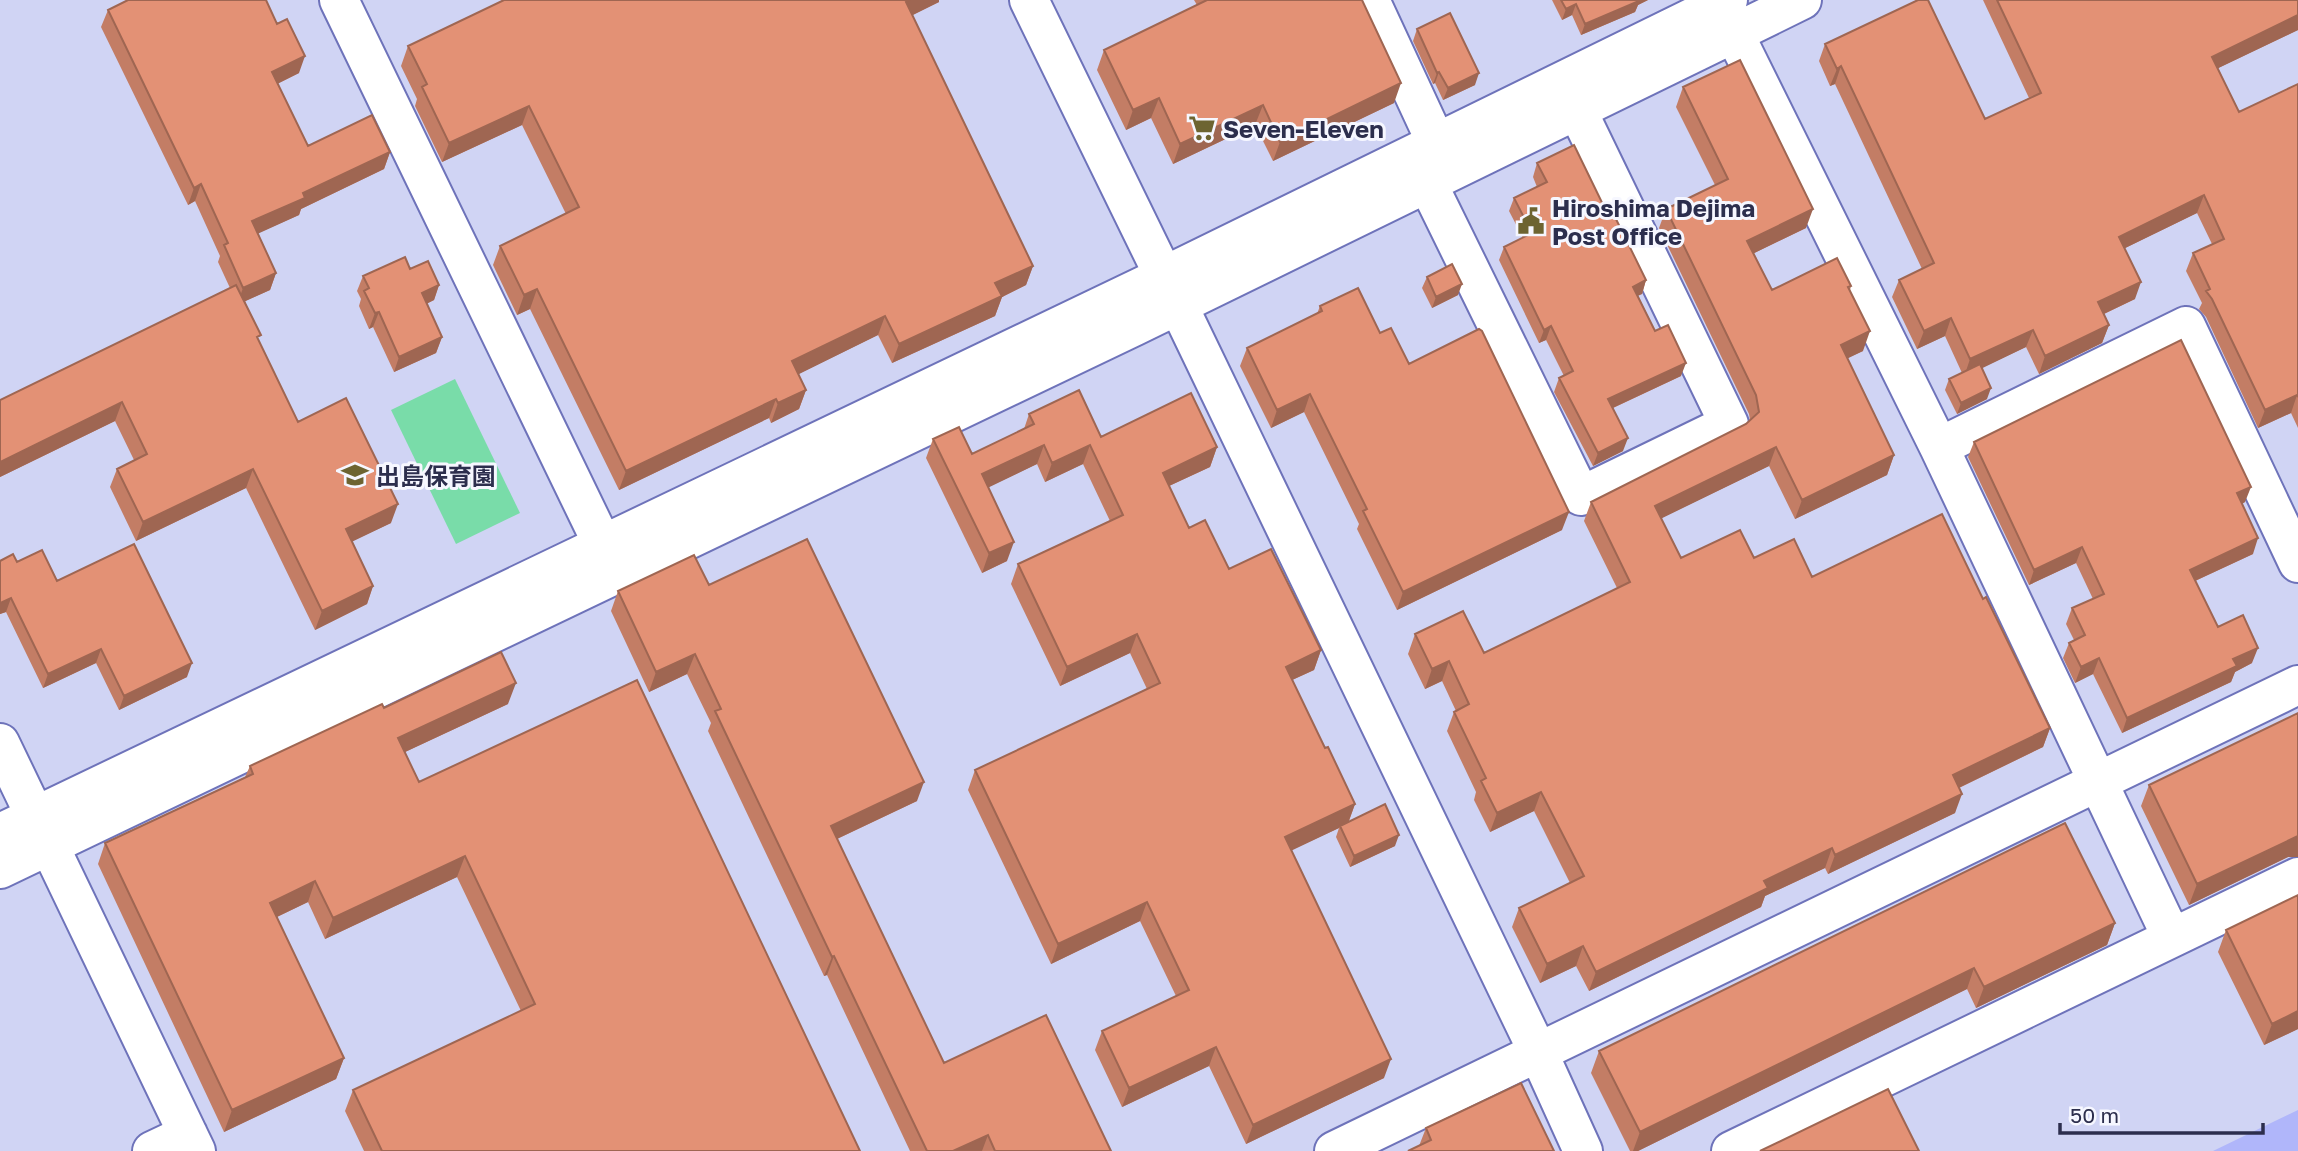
<svg xmlns="http://www.w3.org/2000/svg" width="2298" height="1151" font-family="'Golos Text','Noto Sans JP',sans-serif">
<style>
.green{fill:#79dca9}
.water{fill:#b0b6fa}
.lines{fill:none;stroke-linecap:round;stroke-linejoin:round}
.minor-casing{stroke:#6e73ba;stroke-width:42}
.minor{stroke:#fff;stroke-width:38}
.wall{fill:#c37d65}
.shaded-wall{fill:#9f6652}
.building{fill:#e39175;stroke:#9f6652;stroke-width:2}
.labels{text-anchor:middle;dominant-baseline:central;stroke-width:6;stroke-linejoin:round;paint-order:stroke}
.poi-label{font-size:24px;font-weight:bold;fill:#2c2e4d;stroke:#f6f7ff;text-anchor:start}
</style>
<rect width="100%" height="100%" fill="#d0d4f4"/>
<!-- green -->
<path class="green" d="M455,379L520,513L456,544L391,410Z"/>
<!-- water -->
<path class="water" d="M2298,1110V1151H2213Z"/>
<g class="lines">
<defs>
<path id="minor" d="M339,0L615,570
M1029,0L1178,305L1538,1052L1583,1151
M1370,0L1447,166
M1723,11L1939,447L2171,936
M1417,162L1581,496L1729,424L1565,85
M1939,447L2186,326L2298,563
M0,743L196,1151
M0,833L1164,276L1728,0
M0,869L1135,326L1802,0
M152,1151L188,1134
M1334,1151L2298,685
M1731,1151L2298,877"/>
</defs>
<!-- minor casing -->
<use href="#minor" class="minor-casing"/>
<!-- minor -->
<use href="#minor" class="minor"/>
</g>
<!-- wall -->
<path class="wall" d="M504,0H939V2L912,15L1033,266L1026,285L1002,297L995,316L892,363L878,335L798,374L806,390L799,409L771,423L769,418L619,490L530,309L517,315L493,265L500,246L566,214L522,125L442,162L415,106L417,99L401,66L408,46Z
M1194,0H1362L1394,103L1273,161L1255,125L1173,164L1151,118L1126,130L1097,70L1104,50L1197,5Z
M1552,0H1648L1638,5L1635,12L1581,35L1572,15L1562,20Z
M1983,0H2298V30L2218,68L2239,112L2298,84V428L2291,413L2258,428L2206,317L2199,309L2202,303L2186,271L2193,253L2212,244L2197,213L2125,248L2135,299L2104,314L2109,325L2102,343L2039,374L2026,347L1981,368L1987,399L1957,414L1945,390L1949,379L1962,373L1945,336L1917,349L1892,297L1899,280L1922,269L1835,84L1830,86L1819,61L1825,44L1985,119L2029,98Z
M108,10L299,73L277,84L308,146L390,152L384,169L301,209L299,215L258,233L276,273L270,290L245,301L259,341L298,422L391,523L352,541L373,586L367,604L315,630L246,488L136,541L110,487L117,469L134,460L115,421L0,477V400L230,288L218,262L220,256L195,201L188,205L101,27Z
M1417,29L1475,85L1443,100L1435,83L1433,84L1413,41Z
M1683,87L1806,228L1754,253L1772,290L1851,286L1850,290L1863,351L1847,358L1894,455L1887,475L1795,519L1769,466L1661,518L1681,558H1754L1812,577L1983,599L2050,728L2043,747L1959,788L1955,813L1828,874L1825,868L1765,896L1761,907L1589,991L1576,966L1540,983L1512,927L1519,908L1570,883L1534,811L1490,832L1474,800L1476,792L1447,731L1454,712L1456,711L1442,681L1425,689L1408,654L1415,634L1484,653L1617,588L1584,521L1591,502L1746,424L1750,420L1749,414L1659,228L1666,209L1715,185L1676,107Z
M1537,163L1609,217L1646,280L1642,294L1638,295L1655,331L1681,376L1613,408L1623,451L1593,466L1554,392L1559,378L1564,376L1546,340L1539,343L1499,260L1504,247L1523,238L1509,211L1514,198L1537,187L1533,177Z
M410,269L439,285L434,300L426,304L442,337L436,353L394,372L373,327L369,329L359,306L361,299L357,291L363,276Z
M1427,277L1458,295L1432,308L1422,288Z
M1320,306L1380,333L1562,530L1397,610L1357,529L1359,524L1304,412L1271,428L1240,366L1247,348L1317,314Z
M1029,414L1101,437L1217,447L1210,467L1169,486L1189,528L1229,569L1321,650L1314,670L1292,680L1325,748L1355,804L1349,821L1395,846L1350,867L1336,837L1339,828L1291,850L1384,1078L1246,1144L1209,1066L1122,1107L1095,1050L1102,1031L1176,996L1140,921L1051,964L968,790L975,770L1147,689L1130,653L1060,686L1011,584L1018,564L1110,521L1083,464L1045,482L1037,464L988,487L1007,561L982,573L926,458L933,439L972,454L1024,429Z
M1974,442L2245,502L2242,504L2253,554L2195,581L2218,627L2252,663L2235,672L2231,682L2122,733L2093,674L2075,683L2063,658L2069,643L2074,640L2066,624L2072,608L2093,599L2076,563L2029,585L1968,457Z
M0,561L17,562L57,581L187,677L119,710L96,663L43,688L6,612L0,614Z
M709,585L917,801L837,839L944,1063L1111,1151H910L827,975L824,976L708,731L711,723L687,674L649,692L611,611L618,591Z
M508,704L405,752L419,782L860,1151H364L345,1111L353,1090L521,1011L457,877L325,939L308,902L277,917L344,1058L336,1079L224,1132L98,864L105,843L245,777L250,766L384,708Z
M2149,785L2288,857L2189,905L2141,806Z
M2115,923L2107,945L1976,1008L1967,989L1638,1151H1630L1591,1073L1599,1051Z
M2226,930L2298,1029L2264,1045L2218,952Z
M1426,1128L1554,1151L1419,1146Z"/>
<!-- shaded-wall -->
<path class="shaded-wall" d="M910,0H939V2L899,22L906,2Z
M1636,0H1648L1638,5L1635,12L1581,35L1585,24Z
M1576,4L1572,15L1562,20L1566,9Z
M2298,15V30L2206,74L2212,57Z
M305,56L299,73L265,90L272,72Z
M1841,66L1835,84L1830,86L1837,69Z
M1439,72L1435,83L1433,84L1437,73Z
M1479,73L1475,85L1443,100L1448,88Z
M1401,83L1394,103L1273,161L1280,142Z
M1159,98L1151,118L1126,130L1133,110Z
M1263,105L1255,125L1173,164L1180,144Z
M529,106L522,125L442,162L449,143Z
M390,152L384,169L301,209L299,215L246,239L252,221L303,193Z
M201,184L195,201L188,205L194,188Z
M2204,195L2197,213L2113,254L2119,237Z
M1813,209L1806,228L1740,260L1747,241Z
M1033,266L1026,285L1002,297L995,316L892,363L899,344L995,283Z
M276,273L270,290L237,305L243,288Z
M1646,280L1642,294L1629,300L1633,287Z
M2141,282L2135,299L2091,320L2098,302Z
M1462,284L1458,295L1432,308L1436,297Z
M439,285L434,300L416,309L422,293Z
M537,289L530,309L517,315L524,295Z
M379,312L373,327L369,329L375,313Z
M885,316L878,335L785,381L792,361Z
M1951,318L1945,336L1917,349L1924,331Z
M2109,325L2102,343L2039,374L2045,356Z
M1551,326L1546,340L1539,343L1544,330Z
M2033,330L2026,347L1964,377L1970,359Z
M1870,331L1863,351L1834,365L1841,345Z
M442,337L436,353L394,372L399,357Z
M1686,363L1681,376L1604,412L1608,399Z
M1991,388L1987,399L1957,414L1961,403Z
M806,390L799,409L771,423L778,403Z
M1310,394L1304,412L1271,428L1277,410Z
M2297,395L2291,413L2258,428L2265,410Z
M776,399L769,418L619,490L626,471Z
M122,402L115,421L0,477V462Z
M1628,438L1623,451L1593,466L1598,453Z
M1044,445L1037,464L975,494L982,474Z
M1090,445L1083,464L1045,482L1052,463Z
M1217,447L1210,467L1156,492L1163,473Z
M1776,447L1769,466L1648,525L1655,506Z
M1894,455L1887,475L1795,519L1802,500Z
M253,469L246,488L136,541L143,522Z
M2251,487L2245,502L2231,509L2237,493Z
M398,504L391,523L339,548L346,529Z
M1569,512L1562,530L1397,610L1403,592Z
M2258,538L2253,554L2184,586L2190,570Z
M1014,542L1007,561L982,573L989,553Z
M2082,547L2076,563L2029,585L2034,570Z
M373,586L367,604L315,630L322,611Z
M11,598L6,612L0,614V603Z
M1137,634L1130,653L1060,686L1067,667Z
M2258,648L2252,663L2235,672L2231,682L2122,733L2127,718L2233,659Z
M101,649L96,663L43,688L48,674Z
M1321,650L1314,670L1279,686L1286,667Z
M695,654L687,674L649,692L656,672Z
M2099,658L2093,674L2075,683L2081,667Z
M1449,661L1442,681L1425,689L1432,669Z
M192,663L187,677L119,710L124,696Z
M516,683L508,704L390,759L398,738Z
M2050,728L2043,747L1946,794L1953,775Z
M924,782L917,801L824,845L831,826Z
M1541,792L1534,811L1490,832L1497,813Z
M1962,794L1955,813L1828,874L1835,855Z
M1355,804L1348,823L1340,826L1339,828L1278,857L1285,837Z
M1399,835L1395,846L1350,867L1354,856Z
M2296,836H2298V857H2288L2189,905L2197,884Z
M1832,848L1825,868L1765,896L1761,907L1589,991L1596,972L1764,881Z
M465,856L457,877L325,939L333,918Z
M315,881L308,902L262,924L270,903Z
M1147,902L1140,921L1051,964L1058,944Z
M2115,923L2107,945L1976,1008L1984,987Z
M1583,946L1576,966L1540,983L1547,964Z
M834,956L827,975L824,976L832,957Z
M1974,968L1967,989L1638,1151H1633L1640,1132Z
M2298,1011V1029L2264,1045L2272,1024Z
M1216,1047L1209,1066L1122,1107L1129,1088Z
M344,1058L336,1079L224,1132L232,1110Z
M1391,1059L1384,1078L1246,1144L1253,1125Z
M988,1135L982,1151H953Z"/>
<!-- building -->
<path class="building" d="M128,0H266L277,24L287,19L305,56L272,72L308,146L372,115L390,152L303,193L305,198L252,221L276,273L243,288L224,245L228,243L201,184L194,188L108,10Z
M504,0H910L906,2L1033,266L995,283L1002,296L899,344L885,316L792,361L806,390L778,403L776,399L626,471L537,289L524,295L500,246L579,207L529,106L449,143L422,87L427,84L408,46Z
M1207,0H1362L1401,83L1280,142L1263,105L1180,144L1159,98L1133,110L1104,50Z
M1561,0H1639V1L1585,24L1576,4L1566,9Z
M1918,0H1928L1985,119L2041,93L1997,0H2298V15L2212,57L2239,112L2298,84V397L2297,395L2265,410L2212,299L2206,291L2210,289L2193,253L2224,239L2204,195L2119,237L2141,282L2098,302L2109,325L2045,356L2033,330L1970,359L1951,318L1924,331L1899,280L1934,263L1841,66L1837,69L1825,44Z
M1450,13L1479,73L1448,88L1439,72L1437,73L1417,29Z
M1740,60L1813,209L1747,241L1772,290L1837,258L1851,286L1848,287L1870,331L1841,345L1894,455L1802,500L1776,447L1655,506L1681,558L1740,530L1754,558L1794,539L1812,577L1942,514L1983,599L1986,597L2050,728L1953,775L1962,794L1835,855L1832,848L1764,881L1768,888L1596,972L1583,946L1547,964L1519,908L1584,876L1541,792L1497,813L1481,781L1486,778L1454,712L1469,704L1449,661L1432,669L1415,634L1463,611L1484,653L1630,582L1591,502L1746,424L1759,412L1756,395L1666,209L1728,179L1683,87Z
M1574,145L1609,217L1614,215L1646,280L1633,287L1655,331L1668,325L1686,363L1608,399L1628,438L1598,453L1559,378L1573,371L1551,326L1544,330L1504,247L1532,233L1514,198L1547,182L1537,163Z
M405,257L410,269L428,261L439,285L422,293L442,337L399,357L379,312L375,313L364,291L369,288L363,276Z
M1452,264L1462,284L1436,297L1427,277Z
M236,285L261,335L257,337L298,422L346,398L398,504L346,529L373,586L322,611L253,469L143,522L117,469L147,454L122,402L0,462V400Z
M1358,288L1380,333L1391,328L1409,364L1479,329L1482,331L1569,512L1403,592L1363,511L1367,509L1310,394L1277,410L1247,348L1322,311L1320,306Z
M2181,340L2251,487L2237,493L2258,538L2190,570L2218,627L2243,615L2258,648L2233,659L2237,666L2127,718L2099,658L2081,667L2069,643L2085,635L2072,608L2104,594L2082,547L2034,570L1974,442Z
M1980,364L1991,388L1961,403L1949,379Z
M1079,390L1101,437L1191,393L1217,447L1163,473L1189,528L1205,520L1229,569L1271,549L1321,650L1286,667L1325,748L1328,747L1355,804L1285,837L1391,1059L1253,1125L1216,1047L1129,1088L1102,1031L1189,990L1147,902L1058,944L975,770L1160,683L1137,634L1067,667L1018,564L1123,515L1090,445L1052,463L1044,445L982,474L1014,542L989,553L933,439L959,427L972,454L1034,424L1029,414Z
M807,539L924,782L831,826L944,1063L1046,1015L1111,1151H995L988,1135L953,1151H927L834,956L832,957L715,711L721,709L695,654L656,672L618,591L694,555L709,585Z
M134,544L192,663L124,696L101,649L48,674L11,598L0,603V561L13,554L17,562L42,550L57,581Z
M501,652L516,683L398,738L419,782L637,680L860,1151H382L353,1090L535,1004L465,856L333,918L315,881L270,903L344,1058L232,1110L105,843L253,774L250,766L382,704L384,708Z
M2298,713V836L2197,884L2149,785Z
M1385,804L1399,835L1354,856L1340,826Z
M2065,823L2115,923L1984,987L1974,968L1640,1132L1599,1051Z
M2298,895V1011L2272,1024L2226,930Z
M1521,1083L1554,1151H1408L1431,1140L1426,1128Z
M1888,1089L1919,1151H1760Z"/>
<!-- icons -->
<defs>
<symbol id="supermarket-bare" viewBox="-9 -9 18 18"><path d="M-6-5.5h2.5l.6 2H6L4.5 2H-2.5L-4.4-4H-6ZM-1.5 3.2a1.3 1.3 0 1 0 .1 0ZM3 3.2a1.3 1.3 0 1 0 .1 0Z" fill="#6d6431" stroke="#f6f7ff" stroke-width="2.5" paint-order="stroke"/></symbol>
<symbol id="civic-bare" viewBox="-9 -9 18 18"><path d="M-.6-6.5H3V-4.5H.6V-3L4-1V1h2V6H-6V1h2V-1L-.6-3ZM-1.2 2.5V6h2.4V2.5Z" fill="#6d6431" stroke="#f6f7ff" stroke-width="2.5" paint-order="stroke"/></symbol>
<symbol id="school-bare" viewBox="-9 -9 18 18"><path d="M0-5L7-2L0 1L-7-2ZM-4 1L0 2.5L4 1V4Q0 6-4 4Z" fill="#6d6431" stroke="#f6f7ff" stroke-width="2.5" paint-order="stroke"/></symbol>
</defs>
<g fill-rule="evenodd">
<use href="#supermarket-bare" x="1183" y="109" width="38" height="38"/>
<use href="#civic-bare" x="1512" y="202" width="38" height="38"/>
<use href="#school-bare" x="336" y="456" width="38" height="38"/>
</g>
<g class="labels">
<!-- poi labels -->
<g class="poi-label">
<text x="1223" y="128">Seven-Eleven</text>
<text x="1552" y="207">Hiroshima Dejima<tspan x="1552" dy="28">Post Office</tspan></text>
<text x="376" y="475">出島保育園</text>
</g>
</g>
<!-- scale -->
<path d="M2060 1123v10h203v-10" fill="none" stroke="#2c2e4d" stroke-width="3.5"/>
<text x="2070" y="1123" font-size="21" fill="#2c2e4d" stroke="#f6f7ff" stroke-width="5" paint-order="stroke">50 m</text>
</svg>
